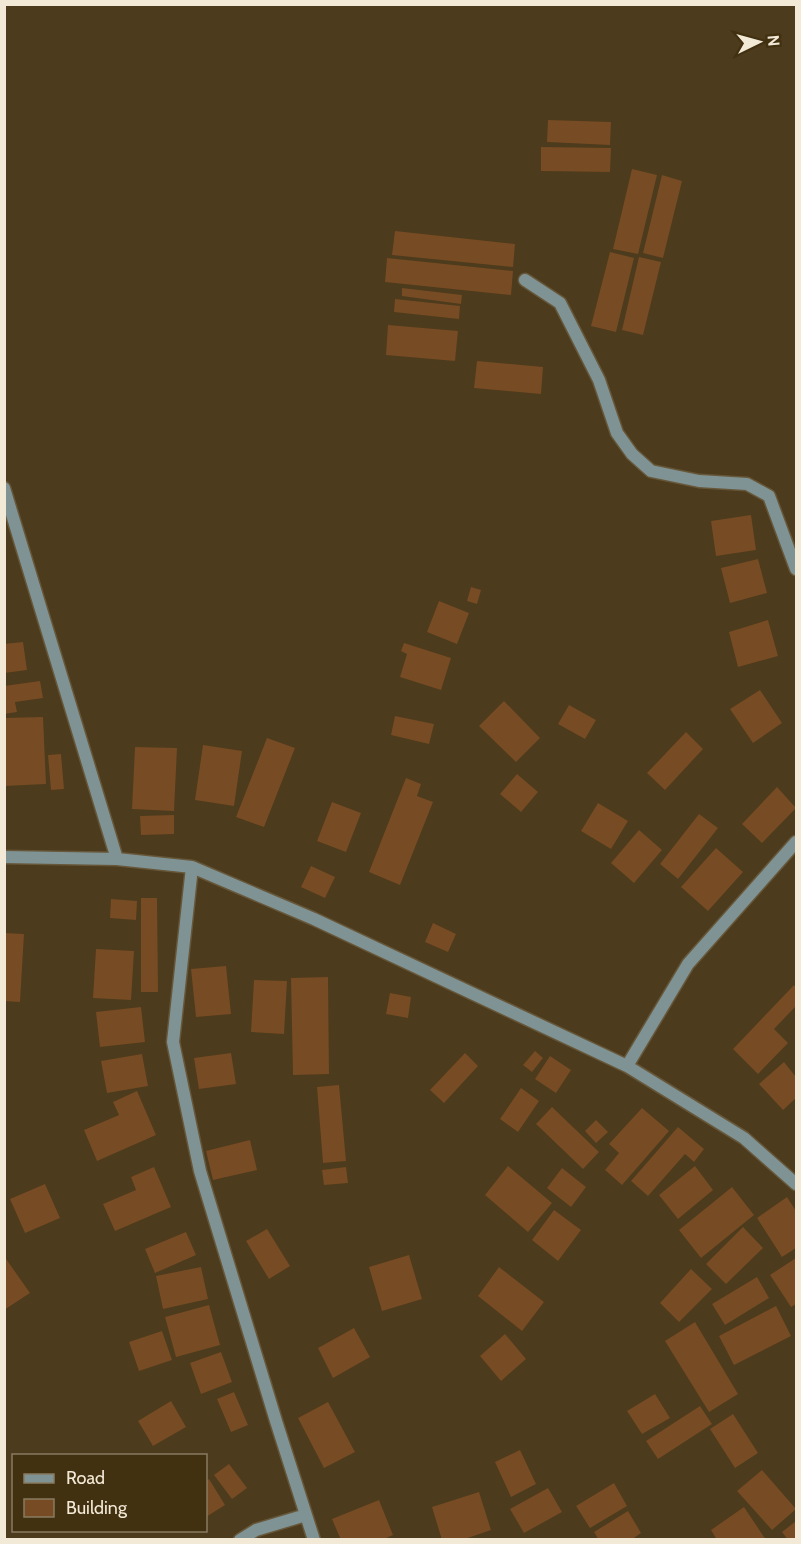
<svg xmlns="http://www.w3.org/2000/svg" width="801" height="1544" font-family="Cabin,sans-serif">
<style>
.building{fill:#774b23}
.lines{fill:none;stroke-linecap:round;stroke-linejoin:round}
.street-casing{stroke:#67573a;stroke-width:15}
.street{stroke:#7f9394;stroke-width:12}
</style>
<rect width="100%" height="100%" fill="#4c3b1c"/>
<!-- building -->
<path class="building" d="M548,120L611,122L610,145L547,142Z
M541,147L611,148L610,172L541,171Z
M632,169L657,175L638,254L613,249Z
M662,175L682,181L663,258L643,253Z
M395,231L515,244L513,267L392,255Z
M610,252L634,258L616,332L591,326Z
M639,257L661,262L643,335L622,330Z
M387,258L513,271L511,295L385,282Z
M402,288L462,295L461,304L402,296Z
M395,299L460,306L459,319L394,312Z
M388,325L458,331L455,361L386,355Z
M477,361L543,367L541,394L474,388Z
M751,515L756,550L716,556L711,521Z
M758,559L767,593L730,603L721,568Z
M471,587L481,590L477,604L467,601Z
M439,601L469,613L457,644L427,632Z
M768,620L778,656L738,667L729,632Z
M23,642L27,670L4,673V644Z
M404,643L451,658L441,690L400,677L407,654L401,651Z
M40,681L43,698L15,702L17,712L4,714V686Z
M760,690L782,723L753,743L730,709Z
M504,701L540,738L516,762L479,726Z
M569,705L596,720L585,739L558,724Z
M395,716L434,724L429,744L391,735Z
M43,717L46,784L4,786V718Z
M686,732L703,749L665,790L647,773Z
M267,738L295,748L264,827L236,817Z
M203,745L242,751L234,806L195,800Z
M135,747L177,748L174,811L132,809Z
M61,754L64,789L51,790L48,755Z
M517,774L538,792L521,812L500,794Z
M406,778L421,784L417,796L433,802L400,885L369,872Z
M777,787L796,808L762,843L742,824Z
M332,802L361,813L346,852L317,841Z
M598,803L628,821L611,849L581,831Z
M699,814L718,828L678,879L660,864Z
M174,815V834L141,835L140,816Z
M639,830L662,850L634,883L611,863Z
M716,848L743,872L708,911L681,887Z
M311,866L335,877L325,898L301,887Z
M141,898H157L158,992H141Z
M111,899L137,901L136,920L110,918Z
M433,923L456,934L448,952L425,942Z
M4,933L24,934L20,1002L4,1001Z
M96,949L134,951L131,1000L93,998Z
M226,966L231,1014L196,1017L191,969Z
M328,977L329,1074L293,1075L291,978Z
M254,980L287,981L284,1034L251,1032Z
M794,985L796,988V1006L774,1029L788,1043L758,1074L733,1049Z
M390,993L411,997L408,1018L386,1014Z
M141,1007L145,1042L100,1047L96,1012Z
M535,1051L543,1058L532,1072L523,1065Z
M231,1053L236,1084L199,1089L194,1058Z
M465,1053L478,1066L444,1103L430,1090Z
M142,1054L148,1086L107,1093L101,1061Z
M550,1056L571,1070L556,1093L535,1079Z
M784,1062L796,1077V1098L783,1110L759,1084Z
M339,1085L346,1161L323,1163L317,1087Z
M521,1088L539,1101L518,1132L500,1119Z
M137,1091L156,1135L97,1161L84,1130L119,1115L113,1102Z
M552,1107L599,1152L583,1169L536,1124Z
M642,1108L669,1131L622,1185L605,1170L619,1153L609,1144Z
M596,1120L608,1132L596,1143L585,1131Z
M678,1127L704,1149L694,1162L685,1154L648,1196L631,1181Z
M250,1140L257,1170L213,1180L206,1151Z
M508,1166L552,1203L528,1232L485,1195Z
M695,1166L713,1190L678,1219L659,1195Z
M154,1167L171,1207L115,1231L103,1204L136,1190L131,1177Z
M346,1167L348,1183L324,1185L322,1170Z
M562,1168L586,1187L571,1207L547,1188Z
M45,1184L60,1218L25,1233L10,1199Z
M732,1187L754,1215L701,1258L679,1230Z
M787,1197L796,1211V1248L782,1257L757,1218Z
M554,1210L581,1230L558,1261L532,1240Z
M743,1227L763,1248L726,1284L706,1264Z
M267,1229L290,1266L269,1279L246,1241Z
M186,1232L196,1255L155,1273L145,1249Z
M409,1255L422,1299L382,1311L369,1267Z
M4,1256L30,1293L4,1310Z
M796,1258V1304L791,1307L770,1275Z
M201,1267L208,1299L163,1309L156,1276Z
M499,1267L544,1302L522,1331L478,1296Z
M691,1269L712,1289L679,1322L660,1303Z
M757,1277L769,1298L725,1325L712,1304Z
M209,1305L220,1345L176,1357L165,1317Z
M776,1306L791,1336L734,1365L719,1336Z
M695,1322L738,1394L709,1412L665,1341Z
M354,1328L370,1357L333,1378L318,1348Z
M162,1331L172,1360L139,1371L129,1342Z
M505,1334L526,1359L501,1381L480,1356Z
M221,1352L232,1382L201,1394L190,1363Z
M234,1392L248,1425L231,1432L217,1399Z
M655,1394L670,1418L642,1434L627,1411Z
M171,1401L186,1427L153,1446L138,1421Z
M328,1402L355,1452L324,1468L298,1418Z
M700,1406L712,1424L658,1459L646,1441Z
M733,1414L758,1453L735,1468L710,1429Z
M520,1450L536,1484L511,1497L495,1462Z
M229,1464L247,1488L232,1499L214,1475Z
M762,1470L796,1509L772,1530L737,1491Z
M209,1479L225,1505L206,1517V1481Z
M614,1483L627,1506L590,1528L576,1506Z
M548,1488L562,1512L524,1533L510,1509Z
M479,1492L491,1530L462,1540H442L432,1507Z
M379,1500L393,1535L382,1540H341L332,1519Z
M744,1507L766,1540H717L711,1530Z
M628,1511L641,1533L631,1540H599L594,1532Z
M796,1521V1540H788L782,1532Z"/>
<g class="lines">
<defs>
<path id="street" d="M525,280L560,303L599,380L617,433L632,454L651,471L699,481L747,484L769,496L796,569
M4,488L117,859
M4,857L117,859L192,867L314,919L627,1066L744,1138L796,1184
M192,867L173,1042L200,1171L276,1421L314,1540
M627,1066L688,964L796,842
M240,1540L256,1530L306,1515"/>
</defs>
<!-- street casing -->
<use href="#street" class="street-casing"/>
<!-- street -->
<use href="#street" class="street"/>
</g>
<!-- border -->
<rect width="801" height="1544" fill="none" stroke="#f3e9d7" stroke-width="12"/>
<!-- legend -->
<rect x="12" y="1454" width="195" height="78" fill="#413111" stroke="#887b60" stroke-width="1.5"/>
<rect x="24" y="1474" width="30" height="9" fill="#7f9394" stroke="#887b60" stroke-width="1.5"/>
<text x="66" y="1484" font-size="18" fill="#f3e9d7">Road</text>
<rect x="24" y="1499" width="30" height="18" fill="#774b23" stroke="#887b60" stroke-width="1.5"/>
<text x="66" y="1514" font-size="18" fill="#f3e9d7">Building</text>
<!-- north arrow -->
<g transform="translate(759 42) rotate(85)" stroke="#413111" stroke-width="4.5" paint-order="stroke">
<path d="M0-4.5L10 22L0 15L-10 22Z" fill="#f3e9d7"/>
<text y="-9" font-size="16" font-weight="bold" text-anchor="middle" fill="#f3e9d7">N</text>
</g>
</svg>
